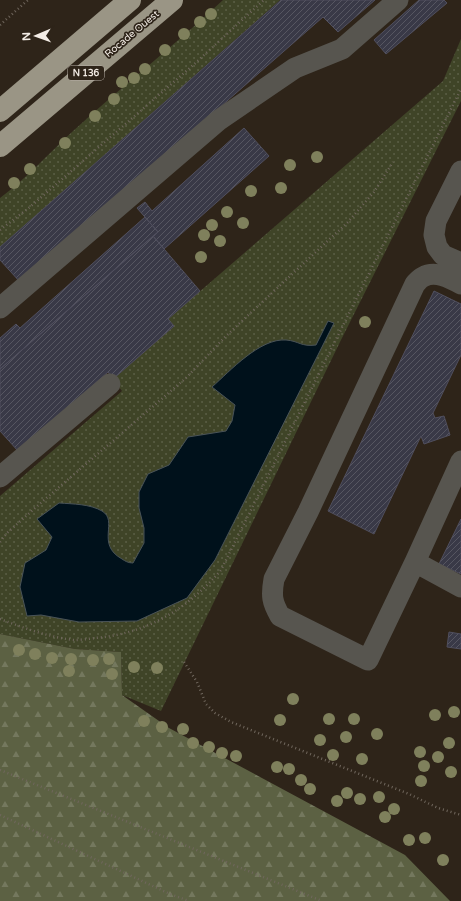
<svg xmlns="http://www.w3.org/2000/svg" width="461" height="901" font-family="'Varela Round',sans-serif">
<style>
.grass{fill:url(#grass-dots)}
.forest{fill:url(#forest-firs)}
.water{fill:#00111b;stroke:#495358}
.building{fill:url(#building-hatch);stroke:#504f5e}
.lines{fill:none;stroke-linecap:round;stroke-linejoin:round}
.path{stroke:#70675d;stroke-width:2.5;stroke-dasharray:1 3;stroke-linecap:butt}
.minor{stroke:#57554f;stroke-width:21}
.highway{stroke:#9a9585;stroke-width:22}
.tree{fill:#7f805c}
.labels{text-anchor:middle;dominant-baseline:central;stroke-width:3.5;stroke-linejoin:round;paint-order:stroke}
.shield{fill:#2e2419;stroke:#b8b0a8;stroke-width:1}
.shield-label{font-size:9px;font-weight:bold;fill:#f3ece5}
.street-label{font-size:10px;fill:#f3ece5;stroke:#2e2419}
</style>
<defs>
<pattern id="grass-dots" width="8" height="8" patternUnits="userSpaceOnUse"><rect width="8" height="8" fill="#3f4427"/><path d="M2 2h.1M6 6h.1" fill="none" stroke="#5b5f46" stroke-width="1.8" stroke-linecap="round"/></pattern>
<pattern id="forest-firs" width="22" height="20" patternUnits="userSpaceOnUse"><rect width="22" height="20" fill="#5c6143"/><path d="M5 1l3.5 6h-7zM16 11l3.5 6h-7z" fill="#74785e"/></pattern>
<pattern id="building-hatch" width="6" height="6" patternUnits="userSpaceOnUse"><rect width="6" height="6" fill="#393947"/><path d="M-1 1l2-2M0 6l6-6M5 7l2-2" fill="none" stroke="#565661"/></pattern>
</defs>
<rect width="100%" height="100%" fill="#2e2419"/>
<!-- grass -->
<path class="grass" d="M223,0H280L0,247V198C26,179 48,154 72,132C121,87 174,46 223,0Z
M461,39V101L340,342L161,711L122,695L121,652L75,649L0,634V496L122,391L113,379L173,327L168,319L443,81Z"/>
<!-- forest -->
<path class="forest" d="M0,634L75,649L121,652L122,695L169,728L405,855L450,901H0Z"/>
<!-- water -->
<path class="water" d="M328,321L334,323L215,560L187,598L137,621L79,622L41,615L27,616L20,587L25,563L46,550L52,537L37,519L59,503C73,504 90,504 102,511C119,521 95,544 122,559C125,561 128,563 133,563L144,543V528L139,508V492L148,474L169,465L188,437L226,431L232,421L235,405L212,387C230,371 260,338 286,340C299,341 301,347 316,345Z"/>
<!-- building -->
<path class="building" d="M281,0H375L338,32L323,17L20,282L0,260V247Z
M419,0H444L447,3L386,54L374,40Z
M244,128L269,156L164,249L153,236L158,232L137,208L145,202L152,211Z
M145,217L158,232L0,369V338L16,324L20,328Z
M153,236L200,291L168,319L174,326L113,379L108,372L18,451L0,431V369Z
M434,291L461,304V355L433,413L435,418L444,416L450,435L424,444L421,436L374,534L328,511Z
M461,519V574L439,564Z
M449,632L461,634V649L447,647Z"/>
<g class="lines">
<!-- path -->
<path class="path" d="M0,25L28,0
M0,230L30,207L191,67L264,0
M0,542L7,533L43,501L186,378L226,336L348,222L374,192L393,162
M0,619C24,628 48,637 74,640C80,640 88,639 95,638C146,634 188,609 221,570L461,89
M184,662L197,682L206,704L215,713L231,722L409,794L438,808L461,815
M0,770L322,901
M0,815L170,894L189,901"/>
<!-- minor -->
<path class="minor" d="M461,171L436,221L434,235L437,247L443,255L461,263
M0,308L219,120L295,68L342,49L398,0
M461,461L415,562L461,587
M0,477L110,384
M415,562L368,660L280,616C272,602 271,596 274,579L308,512L415,284C417,282 420,278 423,277C435,270 450,278 461,284"/>
<!-- highway -->
<path class="highway" d="M0,111L130,0
M0,146L172,0"/>
</g>
<!-- trees -->
<g class="tree">
<circle cx="211" cy="14" r="6"/>
<circle cx="200" cy="22" r="6"/>
<circle cx="184" cy="34" r="6"/>
<circle cx="165" cy="50" r="6"/>
<circle cx="145" cy="69" r="6"/>
<circle cx="134" cy="78" r="6"/>
<circle cx="122" cy="82" r="6"/>
<circle cx="114" cy="99" r="6"/>
<circle cx="95" cy="116" r="6"/>
<circle cx="65" cy="143" r="6"/>
<circle cx="317" cy="157" r="6"/>
<circle cx="290" cy="165" r="6"/>
<circle cx="30" cy="169" r="6"/>
<circle cx="14" cy="183" r="6"/>
<circle cx="281" cy="188" r="6"/>
<circle cx="251" cy="191" r="6"/>
<circle cx="227" cy="212" r="6"/>
<circle cx="243" cy="223" r="6"/>
<circle cx="212" cy="225" r="6"/>
<circle cx="204" cy="235" r="6"/>
<circle cx="220" cy="241" r="6"/>
<circle cx="201" cy="257" r="6"/>
<circle cx="365" cy="322" r="6"/>
<circle cx="19" cy="650" r="6"/>
<circle cx="35" cy="654" r="6"/>
<circle cx="52" cy="658" r="6"/>
<circle cx="71" cy="659" r="6"/>
<circle cx="109" cy="659" r="6"/>
<circle cx="93" cy="660" r="6"/>
<circle cx="134" cy="667" r="6"/>
<circle cx="157" cy="668" r="6"/>
<circle cx="69" cy="671" r="6"/>
<circle cx="112" cy="674" r="6"/>
<circle cx="293" cy="699" r="6"/>
<circle cx="454" cy="712" r="6"/>
<circle cx="435" cy="715" r="6"/>
<circle cx="329" cy="719" r="6"/>
<circle cx="354" cy="719" r="6"/>
<circle cx="280" cy="720" r="6"/>
<circle cx="144" cy="721" r="6"/>
<circle cx="162" cy="727" r="6"/>
<circle cx="183" cy="729" r="6"/>
<circle cx="377" cy="734" r="6"/>
<circle cx="346" cy="737" r="6"/>
<circle cx="320" cy="740" r="6"/>
<circle cx="193" cy="743" r="6"/>
<circle cx="449" cy="743" r="6"/>
<circle cx="209" cy="747" r="6"/>
<circle cx="420" cy="752" r="6"/>
<circle cx="222" cy="753" r="6"/>
<circle cx="333" cy="755" r="6"/>
<circle cx="236" cy="756" r="6"/>
<circle cx="438" cy="757" r="6"/>
<circle cx="362" cy="759" r="6"/>
<circle cx="424" cy="766" r="6"/>
<circle cx="277" cy="767" r="6"/>
<circle cx="289" cy="769" r="6"/>
<circle cx="451" cy="772" r="6"/>
<circle cx="301" cy="780" r="6"/>
<circle cx="421" cy="781" r="6"/>
<circle cx="310" cy="789" r="6"/>
<circle cx="347" cy="793" r="6"/>
<circle cx="379" cy="797" r="6"/>
<circle cx="360" cy="799" r="6"/>
<circle cx="337" cy="801" r="6"/>
<circle cx="394" cy="809" r="6"/>
<circle cx="385" cy="817" r="6"/>
<circle cx="425" cy="838" r="6"/>
<circle cx="409" cy="840" r="6"/>
<circle cx="443" cy="860" r="6"/>
</g>
<g class="labels">
<!-- shield labels -->
<rect class="shield" x="68" y="66" width="36" height="14" rx="3"/>
<g class="shield-label">
<text x="86" y="73">N 136</text>
</g>
<!-- street labels -->
<g class="street-label">
<text transform="translate(132 34) rotate(-40)">Rocade Ouest</text>
</g>
</g>
<!-- north arrow -->
<g transform="translate(36 36) rotate(268)" stroke="#2e2419" stroke-width="3" paint-order="stroke">
<path d="M0-3L7 15L0 10L-7 15Z" fill="#f3ece5"/>
<text y="-6" font-size="11" font-weight="bold" text-anchor="middle" fill="#f3ece5">N</text>
</g>
</svg>
